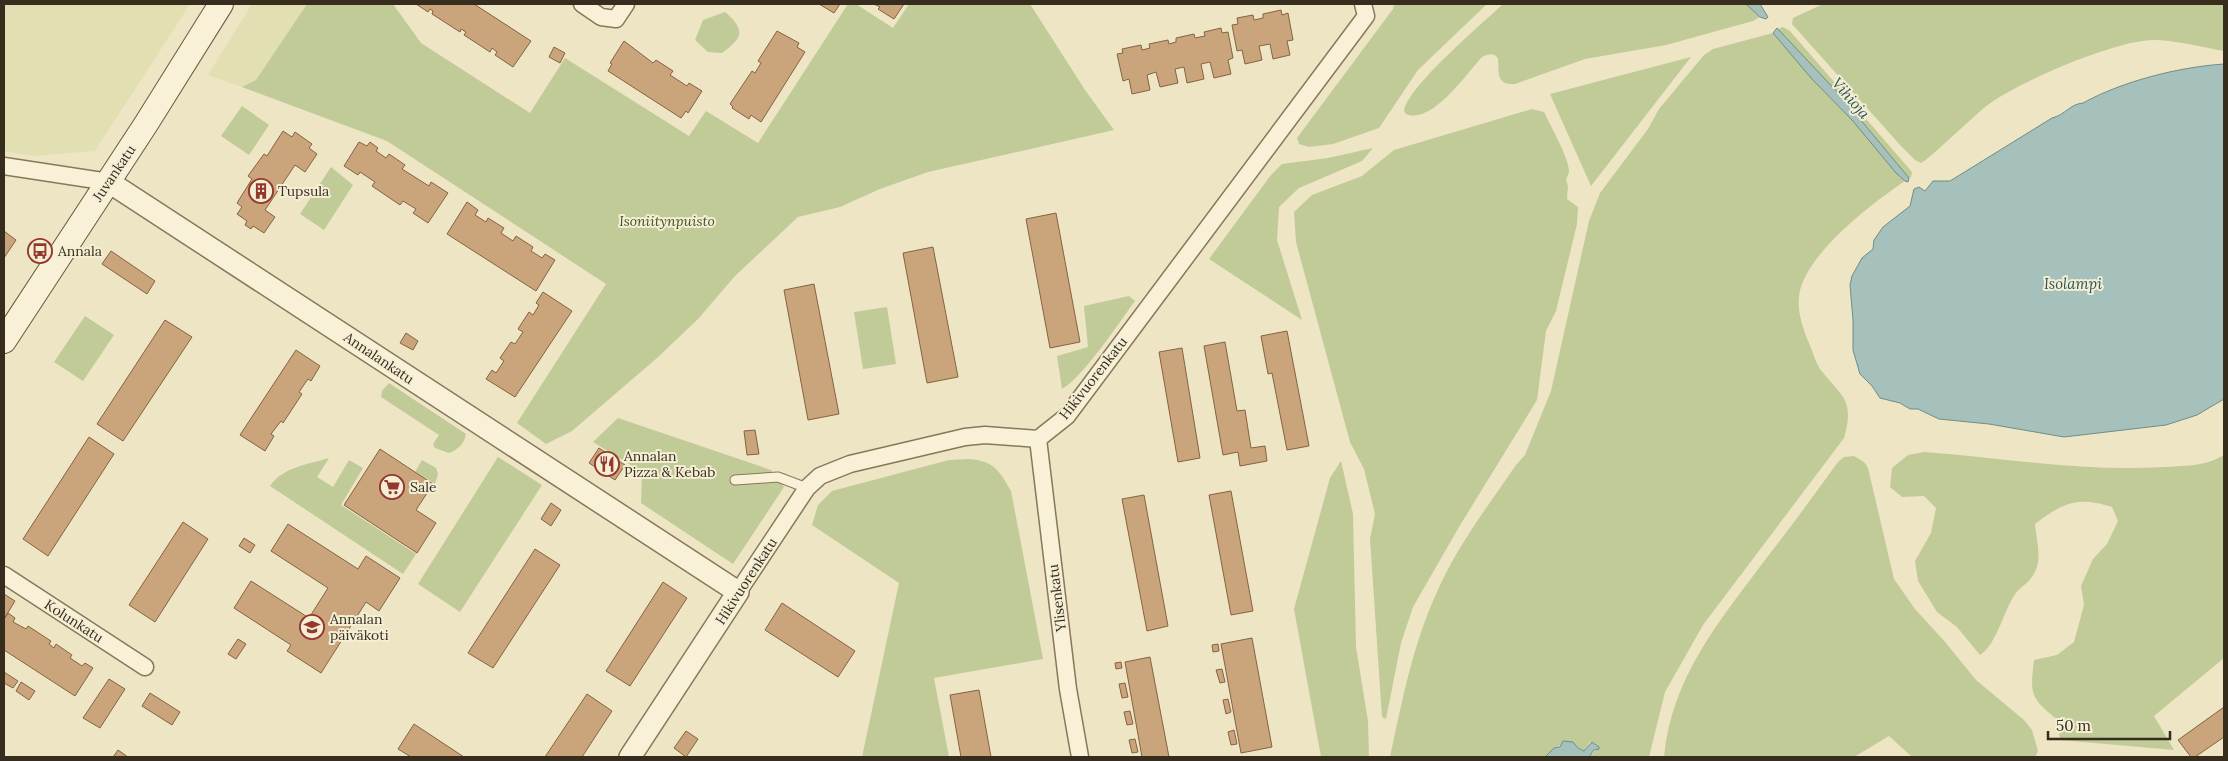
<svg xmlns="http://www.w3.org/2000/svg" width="2228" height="761" font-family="Lora,serif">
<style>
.farmland{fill:#e2dfb2}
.green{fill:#c0cb98}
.water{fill:#a6c0bb;stroke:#6d8e89}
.building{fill:#caa47b;stroke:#856342}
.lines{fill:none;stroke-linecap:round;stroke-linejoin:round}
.service-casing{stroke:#87775b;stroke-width:11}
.minor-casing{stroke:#87775b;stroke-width:19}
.tertiary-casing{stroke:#87775b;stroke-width:24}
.secondary-casing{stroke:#69583e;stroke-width:26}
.service{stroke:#f8f1d7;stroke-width:9}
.minor{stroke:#f8f1d7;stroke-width:16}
.tertiary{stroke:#f8f1d7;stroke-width:21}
.secondary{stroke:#f8f1d7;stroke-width:24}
.labels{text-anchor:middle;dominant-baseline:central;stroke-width:4;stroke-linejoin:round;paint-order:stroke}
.street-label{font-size:14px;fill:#372d1f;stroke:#f4eed4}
.poi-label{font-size:14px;fill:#372d1f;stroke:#f4eed4;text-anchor:start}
.park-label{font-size:14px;font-style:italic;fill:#435326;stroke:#f4eed4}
.water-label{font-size:15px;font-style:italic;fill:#2e5557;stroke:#f4eed4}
</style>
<rect width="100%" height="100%" fill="#ede5c4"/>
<!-- farmland -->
<path class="farmland" d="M4,4H190L95,151L34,156L4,151Z
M252,4H307L256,80L242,87L208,75Z"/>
<!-- green -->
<path class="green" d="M307,4H393L421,43L530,113L565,58L689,136L706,111L758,143L848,4H856L893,28L909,4H1030L1085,90L1114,130L928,172L880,189L840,207L798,217L735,276L698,319L657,358L572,431L546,444L517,423L606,284L387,141L242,87L256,80Z
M1394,4H1487L1418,70L1379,128L1333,144L1309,147L1299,144L1297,138L1393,9Z
M1503,4H1746L1760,17L1753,21L1666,45L1585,59L1515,84C1496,85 1499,73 1498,59C1495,52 1488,54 1482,57C1467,73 1432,125 1406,114L1404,111C1407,87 1483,23 1503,4Z
M1823,4H2224V51C2201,47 2176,40 2153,40C2116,40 2012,84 1984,108C1975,115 1926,162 1921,163L1915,160L1901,146L1792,24L1793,18Z
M725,12C746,30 743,38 722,53L708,52L695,40L703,20Z
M1783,27L1790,31L1912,172L1911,177L1909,178L1840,95L1816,72L1778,29Z
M1773,33L1811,78L1852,120L1905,181C1871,204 1804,255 1799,296C1797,311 1803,328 1808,341C1812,349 1815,361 1820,369C1842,397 1855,399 1844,438L1703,625L1665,692L1649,757H1589L1599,747L1590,742L1584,751C1578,747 1573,744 1565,741L1545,757H1390C1402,701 1413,644 1437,592C1457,546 1488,506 1516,465L1525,455L1551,391L1589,221L1600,193L1648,129L1659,109L1704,55L1713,49Z
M1691,57L1591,186L1550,94Z
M242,106L269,125L249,155L221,136Z
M1532,109L1544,112C1550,125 1570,160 1569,172C1568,175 1567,177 1566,180L1568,186L1567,199L1578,207L1577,224L1556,311L1546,331L1537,400L1459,527L1413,607L1401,643L1386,719L1382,717L1370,539L1375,514L1364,469L1350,442L1303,268L1296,242L1294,212L1312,195L1362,176L1394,150Z
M1373,148L1362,161L1299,188L1279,207L1277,240L1302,320L1209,259L1271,175L1282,164L1328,158Z
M331,167L353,185L324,230L300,214Z
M1129,296L1135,301C1119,323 1083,377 1062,389L1057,356L1088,347L1084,306Z
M887,307L896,364L863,369L854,312Z
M85,316L114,335L83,381L54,362Z
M389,383L466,434C464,444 459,449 449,453L435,448L433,444L439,435L381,397L382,391Z
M618,418L771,470L784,487L733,564L641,503L642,472L593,442Z
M1924,452C2005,458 2084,472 2165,467C2189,465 2203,467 2224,455V658L2154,716L2174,750L2060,740L2058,720C2030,698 2030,694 2034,660L2057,655L2074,642L2084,605L2081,586L2093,559L2107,544L2118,521L2112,507C2077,496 2063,503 2035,524C2036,536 2040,551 2038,562C2034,584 2020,584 2012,599C2003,615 1995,646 1980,655L1957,627L1937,612L1918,581L1915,561L1931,533L1936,508L1924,496L1902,497L1890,487L1892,468L1908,455Z
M1854,456L1864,462L1868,468L1894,579L1915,609L1946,643L1976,680L2024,720L2032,730L2038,751L2035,757H1912L1889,736L1854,757H1664C1672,676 1719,622 1765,560C1790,528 1814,495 1838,462L1844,457Z
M498,457L542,485L460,612L418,584Z
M329,458L317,477L333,487L349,460L363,468L341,505L416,554L403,574L270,486C283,467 309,464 329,458Z
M969,459C994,461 999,470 1011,491L1043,659L934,678L949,757H862L899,583L812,525L818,505L832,491L949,460Z
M422,460L436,468L438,474L435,484L415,472Z
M1341,461L1353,514L1356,647L1368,721L1369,757H1321L1294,609L1330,478Z"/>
<!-- water -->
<path class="water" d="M1746,4H1760L1768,17L1766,19L1760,17Z
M1777,28L1840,95L1909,178L1908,182L1905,181L1896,173L1852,120L1811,78L1773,33Z
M2224,64V399L2197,415L2166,425L2064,437L1989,424L1939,419L1918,409H1910L1900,403L1880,398L1872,386L1860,374L1853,350V320L1850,285L1852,276L1862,258L1873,249L1874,240L1883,227L1910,206L1914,189L1919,187L1925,191L1933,181H1950L2052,118C2065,115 2070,104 2083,103C2123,81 2179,67 2224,64Z
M1563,741L1573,742L1578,748L1584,751L1592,742L1599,747V749L1594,750L1589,757H1545L1554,748L1560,747Z"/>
<!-- building -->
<path class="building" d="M416,4H474L531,41L513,67L495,55L497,52L492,48L490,52L464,35L466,32L461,29L460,32L432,14L433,11L430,9L428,12Z
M819,4H840L834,13Z
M874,4H904L894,19L878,9L880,7Z
M1281,10L1282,15L1288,13L1293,40L1287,41L1290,55L1273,59L1270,44L1259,46L1262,60L1245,64L1242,50L1237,51L1232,25L1238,24L1237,18L1253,15L1254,20L1263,18V14Z
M1221,28L1222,33L1228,32L1233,58L1228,60L1231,74L1214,78L1210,62L1201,64L1204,79L1187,83L1184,67L1175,69L1178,83L1160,87L1156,72L1147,75L1150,90L1132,94L1129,79L1123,81L1117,54L1123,53L1122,49L1141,45L1142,50L1150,48L1149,44L1168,40L1169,44L1176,42V38L1194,34L1195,38L1205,36L1204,32Z
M777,31L799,43L797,47L805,52L761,122L751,115L749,119L732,108L733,107L730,104L752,71L755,73L761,63L758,61Z
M624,41L653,63L656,60L673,71L670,75L687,86L689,83L702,91L688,113L686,111L681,118L608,71L612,64L610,63Z
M554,47L565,53L560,63L549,57Z
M283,131L292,137L295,132L312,144L309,148L317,154L305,172L295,165L265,210L275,217L264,233L253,226L251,229L245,225L247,221L237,214L242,207L237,203L252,179L248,176L264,154L267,156Z
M359,142L367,146L370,142L378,148L376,151L386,158L389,154L405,165L402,169L429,186L431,182L448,193L428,223L413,213L416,209L403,201L400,205L372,186L375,182L360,172L358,175L344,166Z
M467,202L478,210L475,215L486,222L488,218L504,228L501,233L513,241L516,236L533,247L531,251L542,258L545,254L555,260L536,291L447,234Z
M1056,213L1080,342L1050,348L1026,219Z
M4,231L16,240L4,258Z
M933,247L958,377L927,383L903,253Z
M111,251L155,281L147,294L102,264Z
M814,284L839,414L808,420L784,290Z
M543,292L572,311L515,397L486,379L492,370L496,373L504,361L500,358L511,342L515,344L523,332L518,329L529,312L533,315L539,305L536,303Z
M165,320L192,337L123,441L97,424Z
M1287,331L1309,446L1287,450L1272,373L1268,374L1261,336Z
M406,333L418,341L413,350L400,343Z
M1225,342L1237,411L1245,410L1251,448L1265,446L1267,461L1240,466L1238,452L1223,455L1204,346Z
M1182,348L1200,458L1178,462L1159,352Z
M296,350L320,366L311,381L308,379L299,392L302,394L283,423L281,421L271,434L274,436L265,451L240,435Z
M755,430L759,454L747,455L744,431Z
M89,437L114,454L48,556L23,539Z
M599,448L625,465L615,480L589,463Z
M380,449L433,484L416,510L436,523L417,553L344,505Z
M1231,491L1253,611L1231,615L1209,495Z
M1144,495L1168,626L1147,631L1122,499Z
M551,503L561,510L551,526L541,519Z
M183,522L208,539L155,622L129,605Z
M288,524L358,569L366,556L400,578L379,611L366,602L321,673L287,651L291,645L234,608L251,581L309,618L328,588L271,551Z
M244,538L255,545L250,553L239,546Z
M535,549L560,565L493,668L468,653Z
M663,582L687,598L630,686L606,671Z
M4,594L15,601L4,619Z
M782,603L855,651L838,677L765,630Z
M8,613L15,618L13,622L26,629L28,626L51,641L49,644L54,648L56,644L72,655L70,658L82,666L85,663L93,668L75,696L4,650V619Z
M1252,638L1272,747L1241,753L1221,644Z
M238,639L246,644L236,659L228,654Z
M1218,644L1219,651L1213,652L1212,645Z
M1150,657L1169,757H1142L1125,662Z
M1121,662L1122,668L1116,669L1115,663Z
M1222,669L1225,682L1220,683L1216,670Z
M4,672L18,681L13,688L4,683Z
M109,679L125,689L100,728L83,718Z
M21,682L35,691L29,700L16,691Z
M1125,683L1128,697L1122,698L1119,684Z
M979,690L991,757H961L950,695Z
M150,693L180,712L172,725L142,706Z
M587,694L612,711L582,757H545Z
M1228,699L1231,712L1226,714L1223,700Z
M2224,707V737L2195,757H2191L2178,740Z
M1130,711L1133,724L1127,725L1124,712Z
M414,724L464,757H411L398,749Z
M1234,730L1237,744L1231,745L1228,732Z
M686,731L698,739L686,757L674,748Z
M1135,739L1138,752L1132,753L1129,740Z
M118,750L128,757H113Z"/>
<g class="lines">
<defs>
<path id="service" d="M735,480L778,477L807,488"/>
<path id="minor" d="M582,4L601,17L616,19L626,4
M4,166L109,182
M1038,439L1068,689L1080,757
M4,575L145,667
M738,592L807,488L820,476L850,464L965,437L985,435L1038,439L1067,416L1366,16L1363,4"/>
<path id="tertiary" d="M109,182L738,592L630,757"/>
<path id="secondary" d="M4,341L146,124L221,4"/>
</defs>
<!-- service casing -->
<use href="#service" class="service-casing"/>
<!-- minor casing -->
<use href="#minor" class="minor-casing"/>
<!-- tertiary casing -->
<use href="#tertiary" class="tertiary-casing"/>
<!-- secondary casing -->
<use href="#secondary" class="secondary-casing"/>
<!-- service -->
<use href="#service" class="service"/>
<!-- minor -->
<use href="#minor" class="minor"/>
<!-- tertiary -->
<use href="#tertiary" class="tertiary"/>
<!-- secondary -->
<use href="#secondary" class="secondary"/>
</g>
<!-- icons -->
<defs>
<symbol id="building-ring" viewBox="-11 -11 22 22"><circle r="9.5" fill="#f4eed4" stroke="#94372d" stroke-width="1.5"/><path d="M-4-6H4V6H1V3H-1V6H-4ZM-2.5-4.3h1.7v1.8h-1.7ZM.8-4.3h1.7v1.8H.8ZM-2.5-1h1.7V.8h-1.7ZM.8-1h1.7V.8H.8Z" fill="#94372d"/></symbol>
<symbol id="bus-ring" viewBox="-11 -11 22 22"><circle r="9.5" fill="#f4eed4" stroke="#94372d" stroke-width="1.5"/><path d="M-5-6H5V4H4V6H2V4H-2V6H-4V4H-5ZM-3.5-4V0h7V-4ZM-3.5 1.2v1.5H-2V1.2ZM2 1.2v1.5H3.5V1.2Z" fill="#94372d"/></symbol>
<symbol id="restaurant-ring" viewBox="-11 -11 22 22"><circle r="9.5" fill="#f4eed4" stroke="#94372d" stroke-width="1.5"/><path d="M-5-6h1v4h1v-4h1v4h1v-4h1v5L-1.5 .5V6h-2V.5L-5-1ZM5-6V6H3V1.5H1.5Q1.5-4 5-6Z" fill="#94372d"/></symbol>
<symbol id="supermarket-ring" viewBox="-11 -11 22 22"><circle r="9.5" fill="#f4eed4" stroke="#94372d" stroke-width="1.5"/><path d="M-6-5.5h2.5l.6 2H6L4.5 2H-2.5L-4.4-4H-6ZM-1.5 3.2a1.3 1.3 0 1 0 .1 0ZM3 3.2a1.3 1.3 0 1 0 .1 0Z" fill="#94372d"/></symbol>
<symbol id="school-ring" viewBox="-11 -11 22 22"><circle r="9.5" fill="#f4eed4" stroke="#94372d" stroke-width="1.5"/><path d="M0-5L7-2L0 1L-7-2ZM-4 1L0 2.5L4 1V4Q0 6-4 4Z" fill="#94372d"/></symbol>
</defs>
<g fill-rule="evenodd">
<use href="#building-ring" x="247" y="177" width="28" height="28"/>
<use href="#bus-ring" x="26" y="237" width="28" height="28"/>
<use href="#restaurant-ring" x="593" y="450" width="28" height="28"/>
<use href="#supermarket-ring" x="378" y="473" width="28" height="28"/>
<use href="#school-ring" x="298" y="613" width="28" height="28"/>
</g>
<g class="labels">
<!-- street labels -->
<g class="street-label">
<text transform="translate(114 173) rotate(-56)">Juvankatu</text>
<text transform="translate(379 358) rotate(34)">Annalankatu</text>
<text transform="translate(1093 378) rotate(-52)">Hikivuorenkatu</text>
<text transform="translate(746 581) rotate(-57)">Hikivuorenkatu</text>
<text transform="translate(1057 598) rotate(-97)">Ylisenkatu</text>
<text transform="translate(74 621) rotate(33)">Kolunkatu</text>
</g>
<!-- poi labels -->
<g class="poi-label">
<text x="278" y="191">Tupsula</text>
<text x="58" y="251">Annala</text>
<text x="624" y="456">Annalan<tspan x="624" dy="16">Pizza &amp; Kebab</tspan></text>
<text x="410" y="487">Sale</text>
<text x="330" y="619">Annalan<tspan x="330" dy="16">päiväkoti</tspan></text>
</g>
<!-- park labels -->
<g class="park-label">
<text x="667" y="221">Isoniitynpuisto</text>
</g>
<!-- water labels -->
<g class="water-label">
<text transform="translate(1851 98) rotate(49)">Vihioja</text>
<text x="2073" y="283">Isolampi</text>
</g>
</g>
<!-- border -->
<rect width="2228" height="761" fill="none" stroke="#372d1f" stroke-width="10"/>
<!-- scale -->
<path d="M2048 731v8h122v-8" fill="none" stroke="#372d1f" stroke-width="2.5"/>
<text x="2056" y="731" font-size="15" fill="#372d1f" stroke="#f4eed4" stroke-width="4" paint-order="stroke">50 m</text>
</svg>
